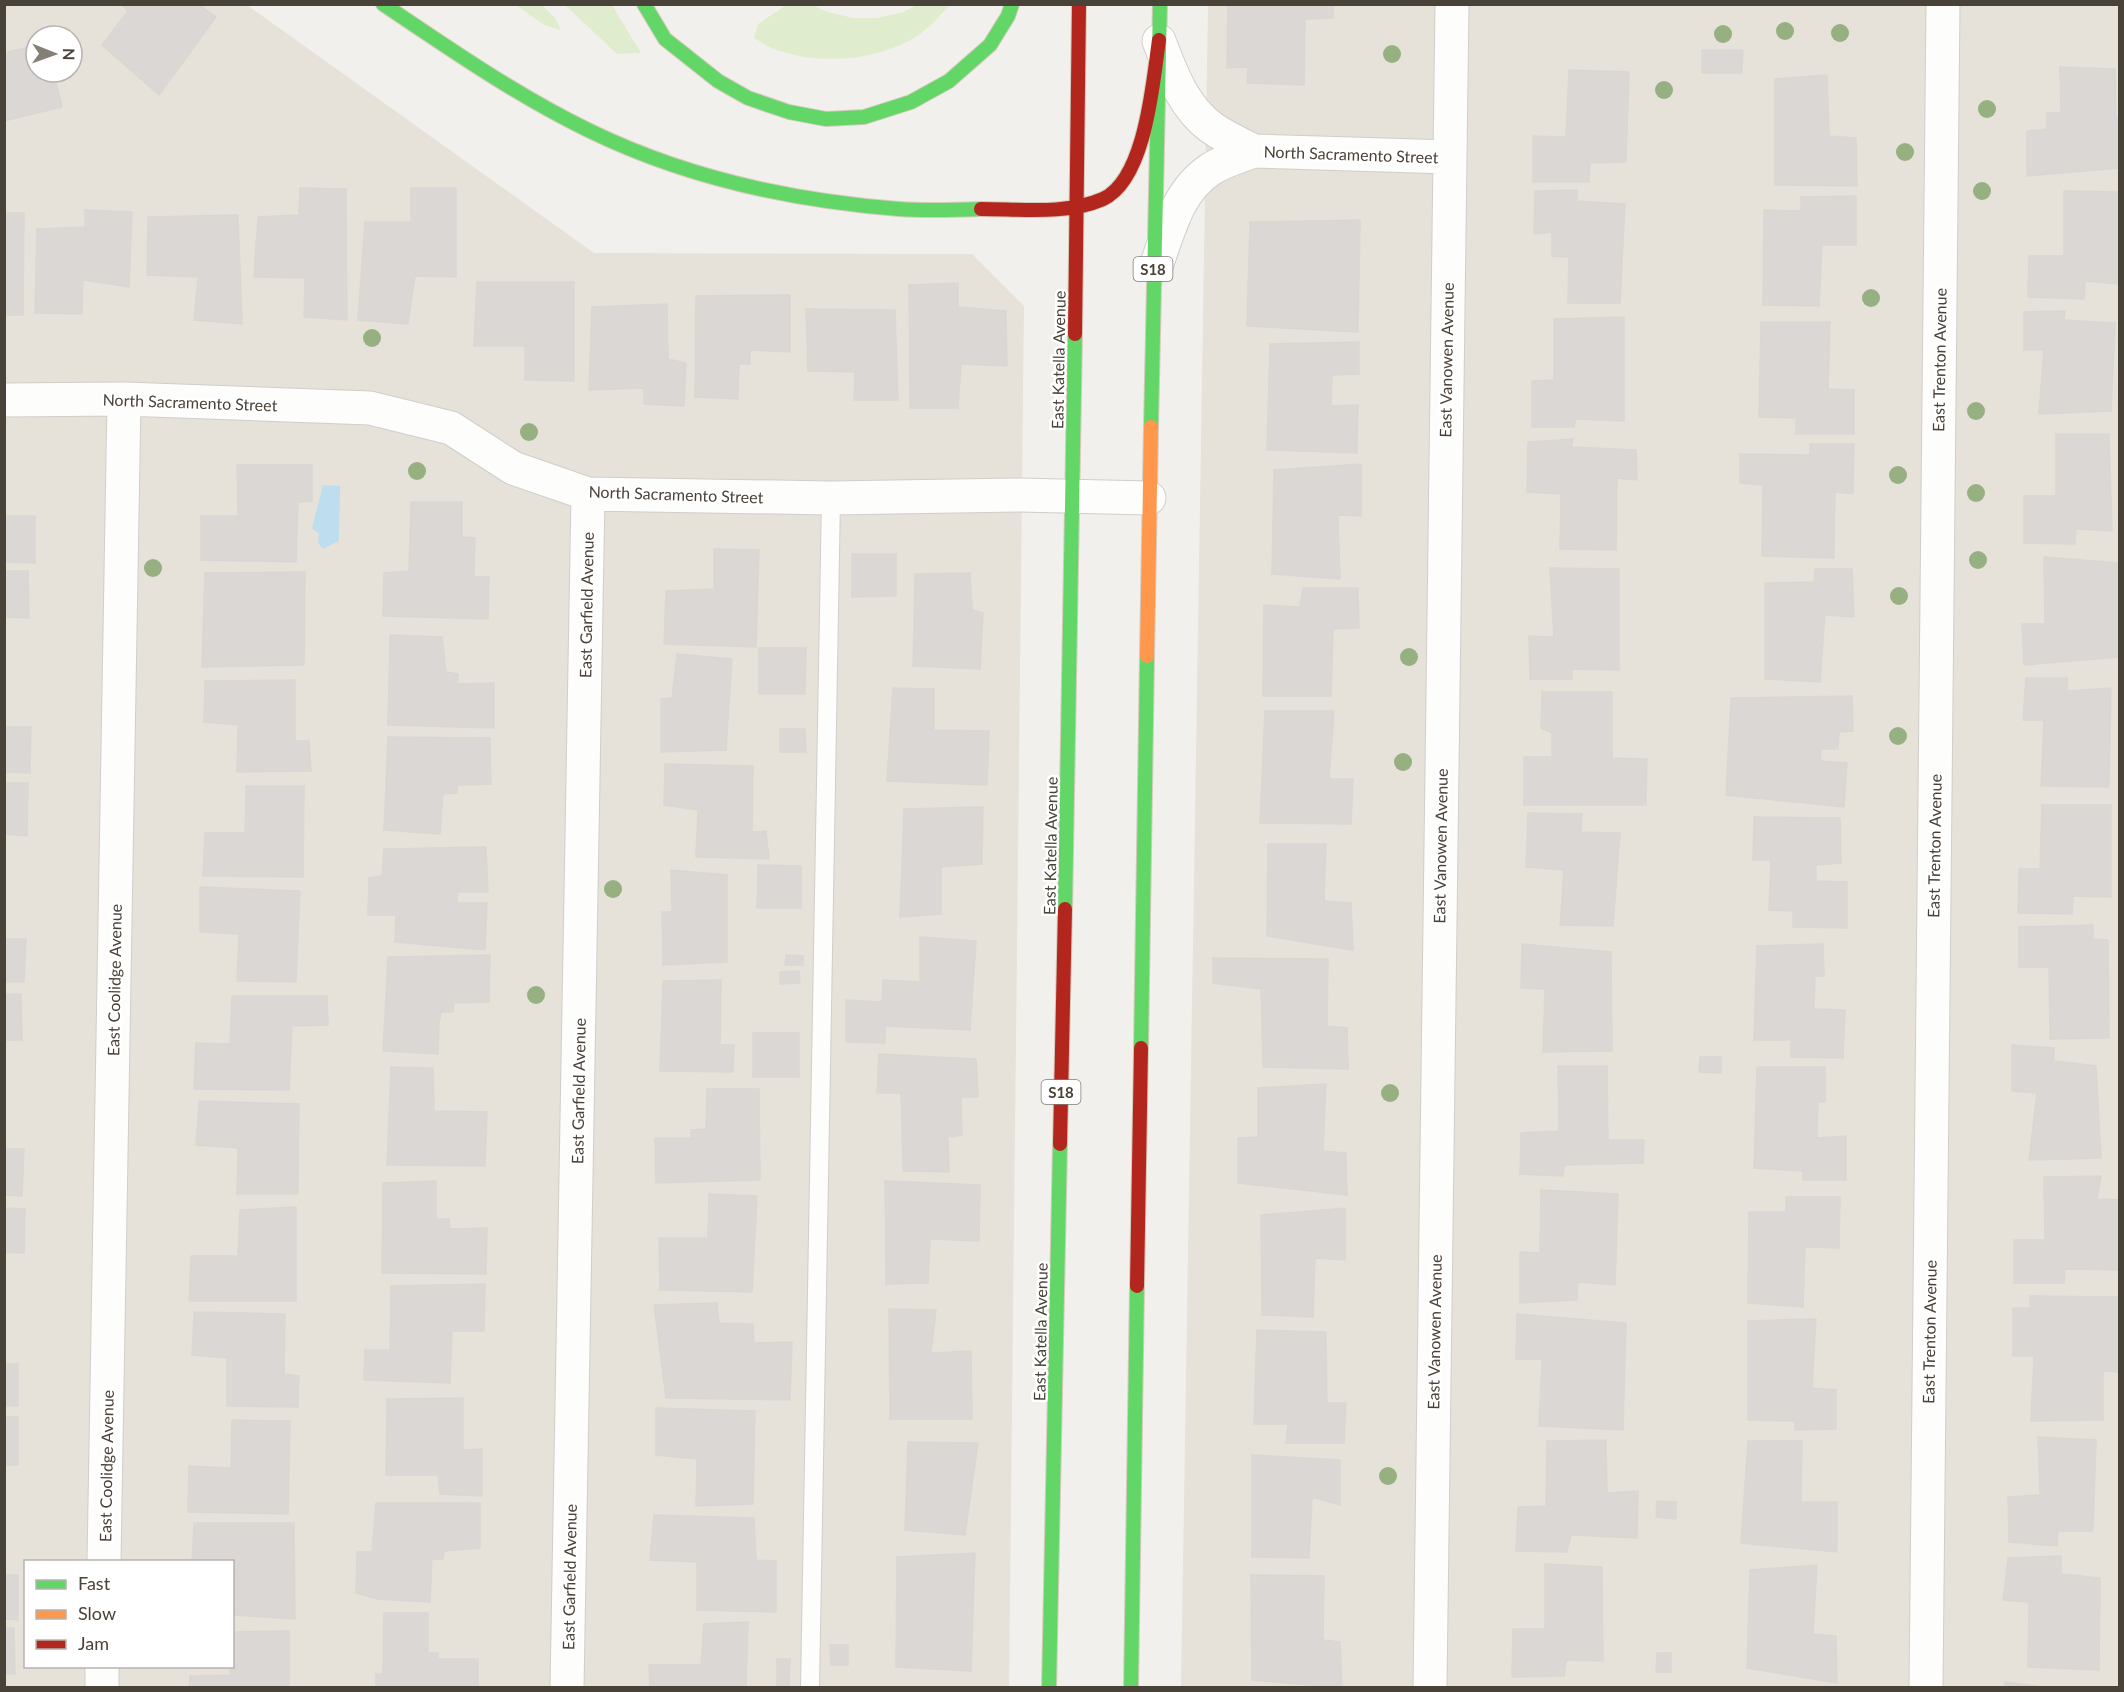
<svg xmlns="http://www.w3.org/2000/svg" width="2124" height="1692" font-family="Lato,sans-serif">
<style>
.residential{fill:#e6e2da;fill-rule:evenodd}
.green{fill:#e0ecce}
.water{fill:#beddef}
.building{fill:#dad7d4;stroke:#dad7d3;stroke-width:1.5}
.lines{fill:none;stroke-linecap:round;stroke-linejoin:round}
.lane-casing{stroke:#d0ceca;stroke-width:20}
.street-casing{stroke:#d0ceca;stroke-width:35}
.fast-casing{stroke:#d4cbba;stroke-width:16}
.slow-casing{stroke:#d4cbba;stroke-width:16}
.jam-casing{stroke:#d4cbba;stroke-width:16}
.lane{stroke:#fdfdfc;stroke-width:18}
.street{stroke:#fdfdfc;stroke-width:33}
.fast{stroke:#63d668;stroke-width:14}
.slow{stroke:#ff974d;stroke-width:14}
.jam{stroke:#b3261e;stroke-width:14}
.tree{fill:#97b082}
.labels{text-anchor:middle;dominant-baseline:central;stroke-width:5;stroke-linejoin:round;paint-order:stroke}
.shield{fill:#fff;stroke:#807b74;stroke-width:1.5}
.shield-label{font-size:15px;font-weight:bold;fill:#494238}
.street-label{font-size:16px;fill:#494238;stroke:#fff}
</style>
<rect width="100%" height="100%" fill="#f2f0ed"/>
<!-- residential -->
<path class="residential" d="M5,5H247L594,253L972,254L1024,306L1009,1687L5,1688ZM36,36H72V72H36ZM26,1562H232V1666H26Z
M1208,5H2119V1687L1181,1688Z"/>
<!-- green -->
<path class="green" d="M516,5H542L555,18L561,30L544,25Z
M565,5H612L641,53L617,54Z
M786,5H812L828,12L853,18H878L903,12L917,5H950C941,14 931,26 920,34C882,60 826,65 783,52C773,50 763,43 754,38L758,24Z"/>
<!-- water -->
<path class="water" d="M323,485L340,486L339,541L323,549L318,543L319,534L312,528Z"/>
<!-- building -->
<path class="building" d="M121,4H198L216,17L159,95L102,45L128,11Z
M1228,4H1333V18L1305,19L1304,85L1247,83L1248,67L1227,68Z
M36,45V72H57L54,73L62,107L4,121V53Z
M1702,50H1743L1742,73H1702Z
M2060,67L2115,69L2116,117L2120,118V168L2027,176V131L2047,129V113H2061Z
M1569,70L1629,72L1626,162L1590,163L1589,182H1533V136L1566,137Z
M1827,75L1829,136L1856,138L1857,186L1775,185V79Z
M300,188L346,189L347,320L304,317L305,278L254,277L258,217L299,215Z
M411,188H456V277L415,276L408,324L358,320L365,222H411Z
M1577,190V201L1625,204L1620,303H1568L1569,257L1552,256V232L1534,234L1535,191Z
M2064,191L2120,192V284L2085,281L2084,299L2028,297L2029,256H2064Z
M1856,196V245H1822L1819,306L1763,305L1764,210L1801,211V197Z
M85,210L132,212L129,287L83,280L82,314L35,313L37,229L85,227Z
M4,213H24L23,315H4Z
M238,215L242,324L194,320L198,277L147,275L148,217Z
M1360,220L1358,332L1247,326L1250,222Z
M477,282H574V381L525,380V346H474Z
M958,283V307L1006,311L1007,366L961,364L958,408H910L909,285Z
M790,295V352L750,350V364H739L738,399L695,397L696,296Z
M667,304L668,359L686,363L684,406L644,404V388L589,390L592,307Z
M806,309L895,310L898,400H854L855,372L808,371Z
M2065,311L2064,320L2115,323L2111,411L2039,414L2044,350H2024V312Z
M1624,317V421L1576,419L1574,427H1532V381L1554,380V319Z
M1761,322H1830L1828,389L1854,390V434H1796V418L1759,417Z
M1359,342V374L1332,375L1331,406L1358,405L1357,453L1267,450L1270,344Z
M2056,434H2109L2112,531L2076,529L2075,544L2024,543V496H2056Z
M1573,439L1571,447L1636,450L1637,480L1617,478L1616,550L1560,549L1561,494L1527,492L1528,442Z
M1810,444H1854L1853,494L1835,492L1834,558L1762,556L1763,485L1740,483V454L1810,455Z
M1361,464V516L1338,515L1340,579L1272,574L1274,470Z
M237,465H312V501L298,502L296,562L201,560V516H238Z
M411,502H462V537L475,538L474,577H489L488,619L383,616L384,573L409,571Z
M4,516H35V563L4,562Z
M714,549L759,550L756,647L664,644L666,591L714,589Z
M852,554H896V596L852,597Z
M2044,557L2120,563V657L2024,665L2022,624H2045Z
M1550,568L1619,569V670L1572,669V679H1530L1529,636L1554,637Z
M1815,569H1852L1854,617L1825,615L1820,682L1765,679V583L1814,582Z
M4,571H28L29,618L4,617Z
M305,572L304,665L202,667L205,573Z
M970,573L972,610L983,613L980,669L913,666L915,574Z
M1303,588H1358L1359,628L1333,629L1331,696H1263L1264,605L1300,607Z
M390,635L442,637L446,672L458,674V684L494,683V728L388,725Z
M759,648H806L805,694H759Z
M677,654L732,659L726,750L661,752V699L672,698Z
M2026,678H2067L2068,691L2111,688L2109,787L2041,786L2044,720H2023Z
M295,680V741H309L311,771L237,772L238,725L204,722L205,681Z
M893,688L934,689V730L989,731L987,785L887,781Z
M1542,692H1612V758L1647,759L1646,805H1524V757H1552V733L1541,728Z
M1852,696L1853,731L1839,732L1838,749H1821L1820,761L1847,763L1844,807L1726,795L1731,698Z
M1265,711H1334L1329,779H1353L1351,824L1260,823Z
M4,727H31L30,773L4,772Z
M780,729H805L806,752H780Z
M388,737L490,738L491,784L457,785V793L443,794L440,834L384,830Z
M665,764L753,766L752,832L766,831L769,859L696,857L698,810L664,805Z
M4,783H28L27,836L4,834Z
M246,786H304L303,877L203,876L205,833H245Z
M2042,805H2111V897L2073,896L2072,914L2018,913L2019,869H2040Z
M983,807L982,864L941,867V914L900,917L904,809Z
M1528,813L1582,814L1581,832L1620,833L1613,926L1560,925L1564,870L1526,867Z
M1754,817L1840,818L1841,863L1816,865V881L1847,882V928L1793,927V911L1769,910L1771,860H1753Z
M1268,844H1326L1324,901L1351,903L1353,950L1267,936Z
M486,847L488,892H458L457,903H487L485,950L395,942L396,915H368L369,878L382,876L384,849Z
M758,865L801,866V908H757Z
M671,870L727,875V962L663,965L662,912H672Z
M200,887L300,891L296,982L237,981L239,934L200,932Z
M2093,925V939L2108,940L2109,1038L2050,1039L2049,967H2019V927Z
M920,937L976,941L970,1030L885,1026V1043L846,1042V1000L882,1002L883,980L920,982Z
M4,939H26L24,982H4Z
M1522,944L1611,952L1612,1051L1543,1052L1545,989L1521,988Z
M1823,944L1824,976H1815L1814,1009L1845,1010L1843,1058L1791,1057V1040H1754L1757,946Z
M490,955L489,1002L454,1003L453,1012H441L439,1024L438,1054L383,1051L388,957Z
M786,955L803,956V965H785Z
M1213,958L1328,959L1327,1026L1347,1028L1348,1069L1263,1067L1261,989L1213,983Z
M799,971L800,983L780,984V972Z
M721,980L720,1045H734L733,1072L660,1071L663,981Z
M4,994H21L22,1040H4Z
M232,996H327L328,1025L292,1026L289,1090L194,1089L196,1043L230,1044Z
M753,1033H799V1077H753Z
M2012,1045L2054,1048V1061L2096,1066L2101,1158L2029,1160L2037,1093L2012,1091Z
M879,1054L976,1059L978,1097H961L962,1135L948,1137L949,1172L903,1171L901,1093H877Z
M1700,1057H1721V1073L1699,1072Z
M1558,1066H1607L1608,1140H1644L1643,1163L1564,1165L1563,1176L1520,1174L1521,1133L1559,1131Z
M391,1067L433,1068L434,1111L487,1112L485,1166L387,1165Z
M1757,1067H1825V1102H1818L1817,1138L1846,1136V1180H1803V1171L1754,1168Z
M1326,1084L1323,1151L1346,1153L1347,1195L1238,1183V1138L1258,1137V1088Z
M707,1089H759L760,1180L656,1183L655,1138H691V1130L706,1129Z
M199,1101L299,1104L298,1194H237L238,1148L196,1145Z
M4,1149H24L22,1196L4,1195Z
M2101,1176L2097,1199L2120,1200V1270L2065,1269L2064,1283H2014V1240H2045L2044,1177Z
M436,1181V1219H449L450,1229L487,1228L486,1274L382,1273L383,1183Z
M885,1181L980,1185L979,1241L930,1239L928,1283L886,1284Z
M1541,1190L1618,1194L1615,1285L1578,1282L1577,1300L1520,1303V1252L1540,1253Z
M709,1194L757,1196L752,1292L660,1290L659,1238H708Z
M1786,1197H1840L1839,1248L1805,1247L1803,1307L1748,1303L1749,1212H1786Z
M296,1207V1301H189L191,1256H238L240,1210Z
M4,1208L25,1209L24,1253L4,1252Z
M1345,1208V1260L1315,1258L1313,1317L1262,1315L1261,1215Z
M485,1284L484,1331H452L450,1383L364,1380L365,1350H390L391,1286Z
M2030,1296L2120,1297V1372L2103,1371V1420L2031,1421L2034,1356H2013V1308H2030Z
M717,1303L719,1323L753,1324L754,1343L792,1342L790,1400L666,1398L654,1305Z
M889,1309L936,1310L931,1353L971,1351L972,1419H890Z
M194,1312L285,1314L284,1374L299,1376L298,1407L227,1406V1358L192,1355Z
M1517,1314L1626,1323L1623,1430L1539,1426L1542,1359H1516Z
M1816,1319L1812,1388L1836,1390V1429L1795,1430V1421L1748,1420V1321Z
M1257,1330L1326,1332L1327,1403H1346L1344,1443H1286L1288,1424H1254Z
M4,1364H18V1406H4Z
M463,1398V1450L482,1449V1496L440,1494L438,1475H386L387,1399Z
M656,1408L755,1411L753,1504L696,1506L697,1459L656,1455Z
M4,1417H18V1465H4Z
M232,1420L290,1421L288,1514L188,1512L189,1466L231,1468Z
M2038,1437L2096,1440L2093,1531H2058L2057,1546L2009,1542L2008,1497L2040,1495Z
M1606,1440L1607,1493L1638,1491L1637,1538L1571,1535L1567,1552L1516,1551L1518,1507L1546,1506L1547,1441Z
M1748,1441H1802L1801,1502H1837V1552L1741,1543Z
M908,1442L978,1443L965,1535L905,1530Z
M1252,1455L1340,1460V1505L1312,1497L1309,1558L1252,1557Z
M1657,1501L1676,1502V1519L1656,1517Z
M376,1503H480V1548L444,1551L443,1559H432L430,1602L377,1599L356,1593L357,1552H372Z
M654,1515L754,1518L756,1560L776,1561V1612L697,1610V1562L650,1560Z
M194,1523H294L295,1619L234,1615L235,1567H232V1562H192Z
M975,1553L971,1671L896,1667L897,1557Z
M2061,1556V1574L2100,1578L2099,1670L2028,1667L2029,1602L2003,1600L2008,1558Z
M1545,1564L1602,1567L1603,1661L1566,1660L1564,1676L1512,1677L1513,1629H1545Z
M1817,1565L1813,1634L1836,1636L1837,1683L1747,1668L1750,1570Z
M4,1575H18V1620L4,1619Z
M1251,1575L1324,1576L1323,1640L1340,1642L1342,1688L1252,1680Z
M384,1613H428V1653H438V1659H478V1688H376V1674H383Z
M748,1622L746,1688H650L649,1665H701L704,1624Z
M4,1628H14L15,1674H4Z
M289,1631V1688H189L190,1676L230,1675V1666H232V1632Z
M830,1645H848V1665H831Z
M1657,1653H1671V1672H1656Z
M777,1659H790L789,1686H777Z
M2005,1682L2050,1688H2005Z"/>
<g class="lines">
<defs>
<path id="lane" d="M810,1688L831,498"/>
<path id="street" d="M1159,41C1171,72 1183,107 1212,128C1225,137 1240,144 1254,151
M1156,266C1169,231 1177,191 1211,169C1224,161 1239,156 1254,151L1449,157
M4,400L124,399L370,408L451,428L513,468L588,494L831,498L1019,495L1149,498
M104,1562L124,399
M102,1688V1666
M567,1688L588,494
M1430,1688L1452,4
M1926,1688L1943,4"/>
<path id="fast" d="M383,4C450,49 516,95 588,130C684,177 794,201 899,209C926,211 954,210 981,209
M644,4L665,39L718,81L748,98L789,112L826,119L864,117L911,102L949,81L990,45L1008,16L1012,4
M1151,427L1160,4
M1065,909L1075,334
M1141,1048L1147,656
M1049,1688L1060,1144
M1131,1688L1137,1286"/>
<path id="slow" d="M1147,656L1151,427"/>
<path id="jam" d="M981,209C1020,209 1067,215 1103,199C1146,179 1153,81 1159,40
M1075,334L1079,4
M1060,1144L1065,909
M1137,1286L1141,1048"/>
</defs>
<!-- lane casing -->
<use href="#lane" class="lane-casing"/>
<!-- street casing -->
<use href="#street" class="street-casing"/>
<!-- fast casing -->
<use href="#fast" class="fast-casing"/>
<!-- slow casing -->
<use href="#slow" class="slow-casing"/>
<!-- jam casing -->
<use href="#jam" class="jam-casing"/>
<!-- lane -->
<use href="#lane" class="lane"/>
<!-- street -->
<use href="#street" class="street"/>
<!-- fast -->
<use href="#fast" class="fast"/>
<!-- slow -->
<use href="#slow" class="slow"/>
<!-- jam -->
<use href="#jam" class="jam"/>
</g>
<!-- trees -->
<g class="tree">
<circle cx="1785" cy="31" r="9"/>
<circle cx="1840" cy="33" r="9"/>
<circle cx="1723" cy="34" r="9"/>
<circle cx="1392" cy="54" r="9"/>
<circle cx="1664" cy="90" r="9"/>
<circle cx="1987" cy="109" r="9"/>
<circle cx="1905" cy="152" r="9"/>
<circle cx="1982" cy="191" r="9"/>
<circle cx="1871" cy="298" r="9"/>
<circle cx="372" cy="338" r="9"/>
<circle cx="1976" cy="411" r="9"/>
<circle cx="529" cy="432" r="9"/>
<circle cx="417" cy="471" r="9"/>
<circle cx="1898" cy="475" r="9"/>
<circle cx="1976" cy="493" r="9"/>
<circle cx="1978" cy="560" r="9"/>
<circle cx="153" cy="568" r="9"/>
<circle cx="1899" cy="596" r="9"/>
<circle cx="1409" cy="657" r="9"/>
<circle cx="1898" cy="736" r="9"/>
<circle cx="1403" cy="762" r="9"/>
<circle cx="613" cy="889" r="9"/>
<circle cx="536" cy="995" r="9"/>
<circle cx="1390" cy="1093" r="9"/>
<circle cx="1388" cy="1476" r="9"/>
</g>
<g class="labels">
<!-- shield labels -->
<g class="shield">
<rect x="1133.5" y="257" width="39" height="24" rx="4.5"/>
<rect x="1041.5" y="1080" width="39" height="24" rx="4.5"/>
</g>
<g class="shield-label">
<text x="1153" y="269">S18</text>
<text x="1061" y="1092">S18</text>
</g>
<!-- street labels -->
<g class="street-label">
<text transform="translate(1351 154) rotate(2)">North Sacramento Street</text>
<text transform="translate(1058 360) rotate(-89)">East Katella Avenue</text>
<text transform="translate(1446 360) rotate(-89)">East Vanowen Avenue</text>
<text transform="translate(1939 360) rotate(-89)">East Trenton Avenue</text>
<text transform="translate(190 402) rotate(2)">North Sacramento Street</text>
<text transform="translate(676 494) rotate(2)">North Sacramento Street</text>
<text transform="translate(586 605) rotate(-89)">East Garfield Avenue</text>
<text transform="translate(1050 846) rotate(-89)">East Katella Avenue</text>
<text transform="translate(1440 846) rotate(-89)">East Vanowen Avenue</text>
<text transform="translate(1934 846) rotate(-89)">East Trenton Avenue</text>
<text transform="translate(114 980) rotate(-89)">East Coolidge Avenue</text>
<text transform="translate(578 1091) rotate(-89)">East Garfield Avenue</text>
<text transform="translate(1040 1332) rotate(-89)">East Katella Avenue</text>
<text transform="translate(1434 1332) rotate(-89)">East Vanowen Avenue</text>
<text transform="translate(1929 1332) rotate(-89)">East Trenton Avenue</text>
<text transform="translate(106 1466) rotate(-89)">East Coolidge Avenue</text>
<text transform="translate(569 1577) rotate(-89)">East Garfield Avenue</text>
</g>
</g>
<!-- border -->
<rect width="2124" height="1692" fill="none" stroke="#494238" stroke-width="12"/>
<!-- legend -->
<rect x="24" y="1560" width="210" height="108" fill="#ffffff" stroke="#b6b3af" stroke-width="1.5"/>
<rect x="36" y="1580" width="30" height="9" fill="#63d668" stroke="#b6b3af" stroke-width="1.5"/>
<text x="78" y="1590" font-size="18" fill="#494238">Fast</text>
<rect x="36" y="1610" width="30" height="9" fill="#ff974d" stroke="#b6b3af" stroke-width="1.5"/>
<text x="78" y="1620" font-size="18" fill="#494238">Slow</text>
<rect x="36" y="1640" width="30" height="9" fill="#b3261e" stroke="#b6b3af" stroke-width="1.5"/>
<text x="78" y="1650" font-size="18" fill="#494238">Jam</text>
<!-- north arrow -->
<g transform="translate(54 54) rotate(91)"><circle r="28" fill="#ffffff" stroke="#b6b3af" stroke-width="1.5"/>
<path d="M0-4.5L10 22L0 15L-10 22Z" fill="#847f77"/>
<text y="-9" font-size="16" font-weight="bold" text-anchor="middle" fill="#494238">N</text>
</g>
</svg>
